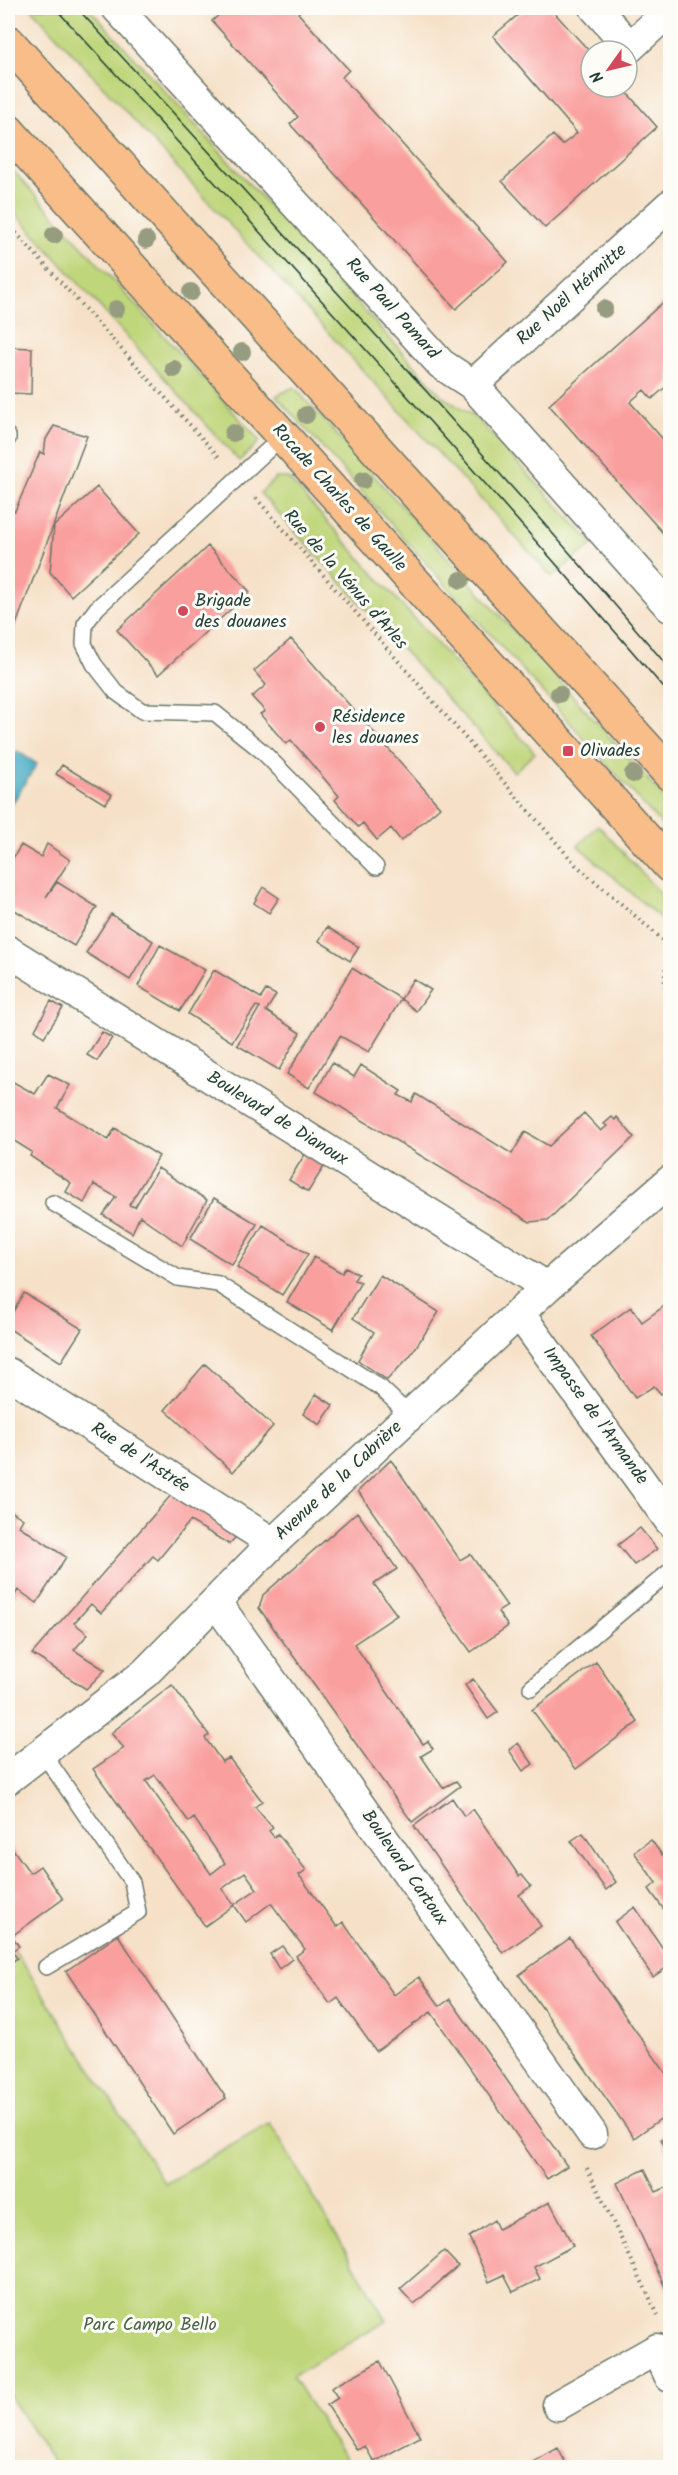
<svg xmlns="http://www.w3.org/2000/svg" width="678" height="2475" font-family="Kalam,sans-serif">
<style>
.green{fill:#bfd67a;stroke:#6f8a57;stroke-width:1.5}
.water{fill:#44aac4;stroke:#32747c;stroke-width:1.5}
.building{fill:#f99f9e;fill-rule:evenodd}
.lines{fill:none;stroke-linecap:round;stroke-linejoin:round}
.service-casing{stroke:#6a7668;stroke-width:18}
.minor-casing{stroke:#6a7668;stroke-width:33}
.primary-casing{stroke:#6a7668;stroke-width:36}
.path{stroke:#6a7668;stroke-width:4;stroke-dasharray:1.5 4.5;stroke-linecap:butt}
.service{stroke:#fff;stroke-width:15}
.minor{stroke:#fff;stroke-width:30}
.primary{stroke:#f8bd89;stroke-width:33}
.tram{stroke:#1f3d34;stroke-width:1.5}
.tree{fill:#969c80}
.poi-dot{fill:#d1495b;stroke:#fdfcf7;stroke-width:2}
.labels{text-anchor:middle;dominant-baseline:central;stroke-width:6;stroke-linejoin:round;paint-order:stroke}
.street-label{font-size:18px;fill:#1f3d34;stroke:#fdfcf7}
.poi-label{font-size:18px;fill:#1f3d34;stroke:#fdfcf7;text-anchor:start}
.park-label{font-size:18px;fill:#476346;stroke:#fdfcf7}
</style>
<rect width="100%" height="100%" fill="#fdfcf7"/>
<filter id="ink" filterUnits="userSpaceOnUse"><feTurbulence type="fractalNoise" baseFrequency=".0167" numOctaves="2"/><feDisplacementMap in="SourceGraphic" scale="12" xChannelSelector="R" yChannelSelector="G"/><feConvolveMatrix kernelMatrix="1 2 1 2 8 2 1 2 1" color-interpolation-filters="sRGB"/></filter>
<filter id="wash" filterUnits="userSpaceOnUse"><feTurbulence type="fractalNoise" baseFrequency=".008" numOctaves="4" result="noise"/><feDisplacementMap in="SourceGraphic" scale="24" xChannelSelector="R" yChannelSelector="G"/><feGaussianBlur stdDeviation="1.35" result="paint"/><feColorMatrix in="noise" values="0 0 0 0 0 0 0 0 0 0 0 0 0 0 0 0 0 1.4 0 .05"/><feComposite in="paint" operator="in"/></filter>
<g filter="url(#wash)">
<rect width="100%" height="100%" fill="#f6e1c8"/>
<!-- green -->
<path class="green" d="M31,8H89L443,397L477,419L593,544L552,577Z
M8,165L260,441L239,461L8,205Z
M294,387L670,804V834L276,396Z
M276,478H288L535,753L514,772L260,493Z
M598,825L670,904V922L668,925L578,846Z
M8,1940L165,2184L270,2123L387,2321L292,2376L348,2463L338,2468L56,2467L8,2393Z"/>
<!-- water -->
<path class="water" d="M17,751L37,764L12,804L8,801V767Z"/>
<g id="blocks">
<!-- building -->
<path class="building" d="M227,8H303L298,13L349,70L342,77L508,262L456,309L290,124L298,117L212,21Z
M526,8H550L591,53V87H622L657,127L545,228L502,181L553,135L562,145L577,133L493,36Z
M670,296V383L652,399L644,390L630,402L670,447V541L549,405Z
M8,347L32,348L31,394L8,393Z
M54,426L87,436L8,646V524H10L13,511H15L40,452L44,454L46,439Z
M97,487L139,534L71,596L50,572L54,526Z
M208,546L250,592L158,675L117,630Z
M291,639L440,807L401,841L391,828L377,840L363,823L358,827L335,800L339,796L291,740L286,744L260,714L265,711L252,697L266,685L254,671Z
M62,765L112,795L105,804L56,774Z
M47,844L70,860L46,897L57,882L97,907L74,946L8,906V866L21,845L41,857Z
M263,887L279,898L269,913L254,903Z
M111,914L153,941L130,980L86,953Z
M327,927L359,947L350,961L319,941Z
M160,945L205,970L180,1011L138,986Z
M352,968L401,999L369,1052L340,1036L309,1088L287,1074Z
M214,970L261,998L266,990L276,995L266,1011L300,1033L279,1070L237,1045L260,1007L256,1006L232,1042L188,1014Z
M413,979L431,990L416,1011L401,999Z
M51,1001L63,1008L44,1037L35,1030Z
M102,1032L112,1038L97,1061L87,1055Z
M332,1063L354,1077L361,1065L401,1091L398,1095L412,1102L416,1094L512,1154L525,1132L549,1146L584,1113L601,1131L607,1126L604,1124L612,1117L615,1120L617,1117L634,1137L548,1220L530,1222L316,1092Z
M48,1074L70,1085L57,1108L108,1140L115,1128L159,1156L129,1205L135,1207L158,1168L207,1200L182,1246L140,1216L132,1233L103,1215L116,1197L94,1184L84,1203L66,1192L71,1183L30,1156L32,1152L8,1137V1079L35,1094Z
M305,1154L325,1165L308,1192L289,1180Z
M214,1198L257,1224L232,1265L190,1239Z
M263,1225L308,1254L282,1295L237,1267Z
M314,1257L342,1273L346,1267L358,1274L354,1280L361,1282L333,1330L287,1302Z
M380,1275L439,1312L410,1356L387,1380L358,1360L374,1332L353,1318Z
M24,1293L82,1329L61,1362L8,1328V1320Z
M670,1302V1387L661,1394L654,1386L635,1398L591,1336L631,1307L642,1322Z
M205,1364L273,1426L233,1472L165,1410Z
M316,1394L333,1405L320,1425L303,1414Z
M391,1460L460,1560L470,1554L507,1606L498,1612L508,1626L471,1652L358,1491Z
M173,1493L239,1534L229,1544L190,1521L158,1560L153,1556L101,1613L91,1604L74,1623L88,1634L74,1650L105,1670L86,1689L32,1654Z
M8,1509L23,1519L19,1526L66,1557L37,1603L18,1590L8,1606Z
M357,1512L397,1569L374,1584L397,1615L354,1644L423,1744L428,1741L433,1749L421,1756L443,1788L456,1781L460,1786L412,1822L259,1608L263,1595Z
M640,1528L657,1549L634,1565L618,1545Z
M596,1662L638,1722L576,1769L532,1710Z
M473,1679L498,1712L488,1719L465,1685Z
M172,1685L209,1735L205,1738L222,1762L229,1758L262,1801L255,1807L273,1828L269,1831L274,1837L278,1834L306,1870L299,1875L337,1927L343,1922L394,1995L419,1977L440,2006L450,1999L567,2166L547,2179L431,2012L376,2051L338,1998L330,2004L296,1956L305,1949L271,1903L246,1922L234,1905L257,1889L245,1872L222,1889L234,1905L205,1926L93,1769L124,1748L111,1733ZM155,1775L189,1822L194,1818L225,1863L211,1874L146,1781Z
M518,1743L533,1764L523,1771L509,1750Z
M452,1798L464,1816L473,1809L519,1876L522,1875L531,1886L519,1895L541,1926L503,1953L414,1826Z
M583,1833L616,1882L606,1890L571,1841Z
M651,1840L662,1855L670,1849V1918L649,1889L656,1883L634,1852Z
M10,1845L30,1873L40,1866L63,1899L12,1936L19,1946L12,1951L17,1958L12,1962L8,1955V1847Z
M635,1907L670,1959V1965L653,1977L615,1922Z
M118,1935L226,2098L173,2134L66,1971Z
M570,1938L670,2079V2112L634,2138L519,1975Z
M282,1946L292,1959L279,1969L270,1954Z
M670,2133V2158L661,2139Z
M645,2169L656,2192L670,2186V2298L617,2183Z
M550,2202L573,2246L534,2267L540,2279L513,2292L504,2275L489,2282L469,2237L494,2220L498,2229Z
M444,2251L458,2266L414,2304L400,2289Z
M380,2361L420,2437L374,2462L365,2446L357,2450L327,2405L338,2398L331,2388Z
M558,2448L568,2468H522Z"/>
</g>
</g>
<g filter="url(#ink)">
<use href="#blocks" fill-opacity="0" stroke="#6a7668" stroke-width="1.5"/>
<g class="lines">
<defs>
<path id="service" d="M283,436L97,608L85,624L84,644L94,664L116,692L142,711L215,713L263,752L376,867
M8,439V436
M53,1203L178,1278L218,1284L381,1388L409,1415
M531,1688L670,1571
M42,1752L132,1882L138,1912L46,1967"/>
<path id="minor" d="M117,8L441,364L473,385L670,607
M595,8L630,47L670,10
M473,385L670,205
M8,951L547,1287
M519,1313L670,1521
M8,1373L273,1543
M216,1602L592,2134
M8,1779L145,1673L273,1543L547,1287L670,1181
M558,2405L657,2349L670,2377"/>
<path id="primary" d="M8,42L670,774
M8,131L670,866"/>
</defs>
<!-- service casing -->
<use href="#service" class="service-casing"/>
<!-- minor casing -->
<use href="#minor" class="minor-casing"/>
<!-- primary casing -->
<use href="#primary" class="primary-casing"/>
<!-- path -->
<path class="path" d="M8,224L219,457
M256,498L576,865L670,946
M670,951C662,975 664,989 670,1013
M587,2168L658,2315"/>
<!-- service -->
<use href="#service" class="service"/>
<!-- minor -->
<use href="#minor" class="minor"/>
<!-- primary -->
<use href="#primary" class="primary"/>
<!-- tram -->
<path class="tram" d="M55,8C263,234 469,462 670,695
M77,8C277,226 478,444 670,669"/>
</g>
<!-- trees -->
<g class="tree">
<circle cx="54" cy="235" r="9"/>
<circle cx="146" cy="240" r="9"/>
<circle cx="191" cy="292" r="9"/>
<circle cx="116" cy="309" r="9"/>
<circle cx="604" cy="309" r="9"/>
<circle cx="242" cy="352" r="9"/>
<circle cx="174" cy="369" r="9"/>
<circle cx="306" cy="415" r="9"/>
<circle cx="233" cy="433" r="9"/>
<circle cx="363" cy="480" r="9"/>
<circle cx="461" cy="580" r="9"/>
<circle cx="559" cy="694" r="9"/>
<circle cx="633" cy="774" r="9"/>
</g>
</g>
<!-- markers -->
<g class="poi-dot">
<circle cx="183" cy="611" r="6"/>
<circle cx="320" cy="727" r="6"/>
<rect x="562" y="745" width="12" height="12" rx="3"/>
</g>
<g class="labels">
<!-- street labels -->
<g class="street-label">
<text transform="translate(572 295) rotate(-42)">Rue Noël Hérmitte</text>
<text transform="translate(392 309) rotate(48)">Rue Paul Pamard</text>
<text transform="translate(339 498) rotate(48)">Rocade Charles de Gaulle</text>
<text transform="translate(345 580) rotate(49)">Rue de la Vénus d'Arles</text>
<text transform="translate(277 1119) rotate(32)">Boulevard de Dianoux</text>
<text transform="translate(595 1416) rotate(54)">Impasse de l'Armande</text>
<text transform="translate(140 1458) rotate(33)">Rue de l'Astrée</text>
<text transform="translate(339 1481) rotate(-43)">Avenue de la Cabrière</text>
<text transform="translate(404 1868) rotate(55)">Boulevard Cartoux</text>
</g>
<!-- poi labels -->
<g class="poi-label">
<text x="195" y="601">Brigade<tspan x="195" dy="21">des douanes</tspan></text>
<text x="332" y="717">Résidence<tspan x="332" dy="21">les douanes</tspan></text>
<text x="580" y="751">Olivades</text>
</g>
<!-- park labels -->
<g class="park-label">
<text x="150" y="2325">Parc Campo Bello</text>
</g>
</g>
<!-- margin -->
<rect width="678" height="2475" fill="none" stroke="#fdfcf7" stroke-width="30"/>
<!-- north arrow -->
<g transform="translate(609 69) rotate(236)"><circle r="28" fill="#fdfcf7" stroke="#a4b0a9" stroke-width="1.5"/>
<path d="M0-4.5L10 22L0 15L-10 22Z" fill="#d1495b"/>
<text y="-9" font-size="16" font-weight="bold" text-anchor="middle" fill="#1f3d34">N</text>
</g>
</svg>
